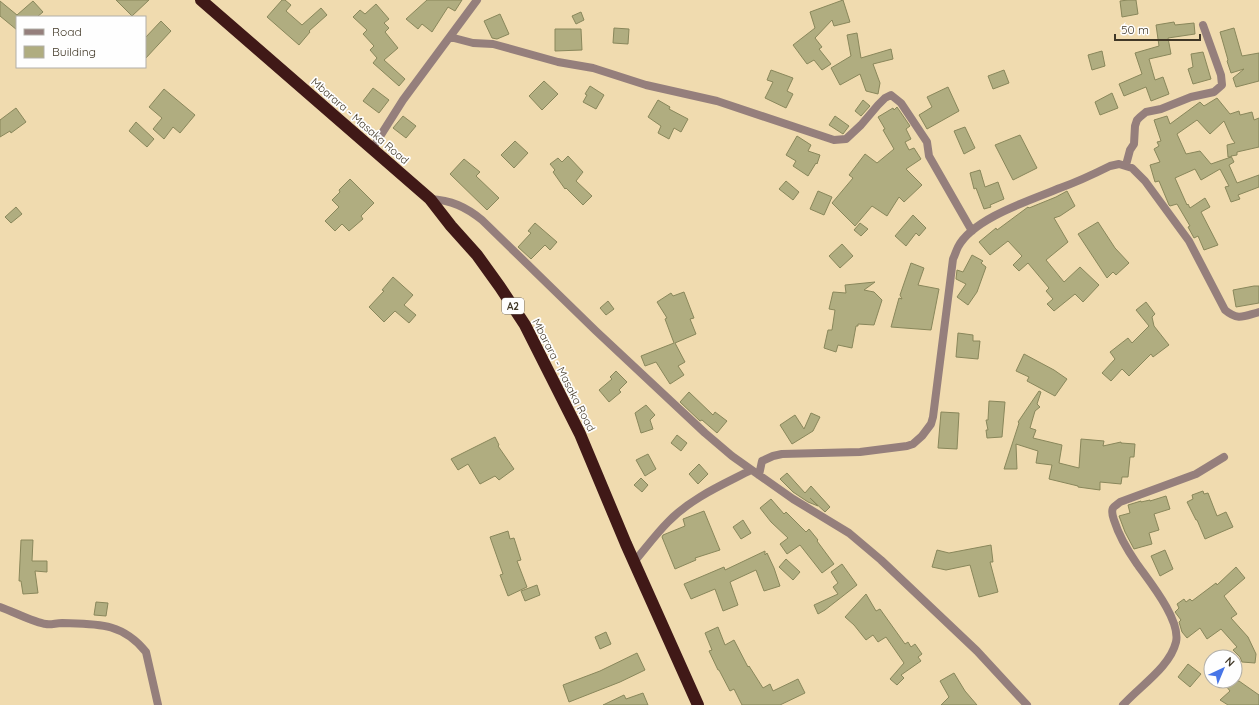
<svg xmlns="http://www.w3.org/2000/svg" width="1259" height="705" font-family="Quicksand,sans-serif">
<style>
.building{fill:#b0ad80;stroke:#89875b;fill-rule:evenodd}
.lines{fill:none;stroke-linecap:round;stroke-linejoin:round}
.street{stroke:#957f7c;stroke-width:8}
.highway{stroke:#401917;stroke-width:12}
.labels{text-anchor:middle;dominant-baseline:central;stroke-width:3.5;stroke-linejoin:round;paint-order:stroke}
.shield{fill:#fefefe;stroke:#7a7368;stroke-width:1}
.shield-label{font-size:10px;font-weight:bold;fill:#413827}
.street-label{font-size:11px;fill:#413827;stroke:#fefefe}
</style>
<rect width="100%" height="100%" fill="#f0dbaf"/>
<!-- building -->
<path class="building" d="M116,0H149L132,16Z
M282,0H285L291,5L286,11L302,25L321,8L327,15L309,31L310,32L299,45L267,17Z
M427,0H462L455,11L448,7L432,32L422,24L418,29L406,19Z
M843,0L850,22L834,26L832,20L815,38L822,47L819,49L831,64L822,70L814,60L807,64L793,45L815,28L810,12Z
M1128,0H1136L1138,14L1122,17L1120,1Z
M0,1L17,15L33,1L43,12L37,17H17V30L0,16Z
M376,4L389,19L384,23L389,28L385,32L398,48L384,60L405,79L399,86L373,63L377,58L370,50L374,46L363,34L367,30L353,17L360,10L365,14Z
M581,12L584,20L576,24L572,16Z
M500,14L509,34L497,39L492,38L484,21Z
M161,21L171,31L145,59V38Z
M1174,22L1175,25L1194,23L1195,34L1168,38L1171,54L1149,59L1155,80L1163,77L1169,94L1151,101L1146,87L1124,96L1119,84L1142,74L1135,53L1159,46L1156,25Z
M614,28L629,29L628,44L613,43Z
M1234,28L1242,56L1259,53V81L1236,87L1233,78L1244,69L1231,73L1227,61L1228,60L1220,32Z
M555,29H581L582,50L555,51Z
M857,33L861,58L891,49L893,59L873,64L880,83L878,94L866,91L860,74L840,85L831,68L851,56L847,35Z
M1102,51L1105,66L1092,70L1088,55Z
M1203,52L1211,79L1193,84L1188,69L1193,67L1191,54Z
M771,70L793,78L787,91L793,94L786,108L765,98L773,82L767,80Z
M1004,70L1009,83L993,89L988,76Z
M544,81L558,94L542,110L529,96Z
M590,86L604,95L596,109L583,102L587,95L585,94Z
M948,87L959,111L927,129L919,115L932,107L927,97Z
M373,88L389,100L379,113L363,101Z
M164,89L195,115L180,133L173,127L164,139L153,129L162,118L149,107Z
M1112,93L1118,108L1100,115L1095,102Z
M1217,98L1230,114L1239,111L1240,115L1252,112L1254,120L1259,118V147L1237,152V155L1231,156L1234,162L1229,165L1237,183L1259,175V187L1238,195L1240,199L1231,202L1225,187L1229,186L1220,169L1201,180L1195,169L1175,178L1187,205L1188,204L1190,208L1205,198L1210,207L1201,212L1218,245L1204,250L1198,236L1194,238L1188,227L1190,226L1177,204L1170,206L1169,205L1159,181L1155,182L1150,165L1160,162L1154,149L1159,146L1157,142L1161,141L1154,120L1167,116L1170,124L1200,102L1204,106ZM1197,120L1210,134L1224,121L1232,139L1235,143L1227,145L1228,157H1231L1211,164L1200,151L1186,154L1177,134Z
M658,100L670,107L669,109L688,119L681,132L674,128L669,139L658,133L661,126L648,117Z
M863,100L870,106L861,116L855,111Z
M897,107L910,126L906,129L911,139L905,142L909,150L914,148L921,159L906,169L922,185L904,202L899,197L887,216L872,206L855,226L832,203L853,178L849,175L865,154L877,163L894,149L883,130L885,129L878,117L893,108L894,110Z
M16,108L26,122L11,133L10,131L0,137V120Z
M403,116L416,126L406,138L393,128Z
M835,116L849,126L843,134L829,125Z
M136,122L154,139L147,147L129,131Z
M965,127L975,148L964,154L954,131Z
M1020,135L1037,168L1013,180L995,145Z
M797,136L811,145L808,151L820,155L817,164L816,163L808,176L793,166L796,161L786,155Z
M515,141L528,153L514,168L501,155Z
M568,156L583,172L576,181L592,196L583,205L566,188L565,189L553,172L555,170L550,164L558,158L562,162Z
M464,159L480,172L476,176L499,198L487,210L450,174Z
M980,170L985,187L998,182L1004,199L990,205L991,207L984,209L976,188L974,189L970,173Z
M350,179L374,203L361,216L363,219L349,231L342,224L335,231L325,221L339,207L332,200L340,192L339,190Z
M786,181L799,192L793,200L779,189Z
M818,191L832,197L824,215L810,209Z
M1067,191L1075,206L1060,216L1054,218L1068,242L1046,260L1064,282L1080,267L1099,285L1083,302L1075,294L1054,311L1047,304L1053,299L1046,291L1049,288L1028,263L1019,271L1013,265L1022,256L1008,241L990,255L979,242L996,228L997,230L1028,207L1029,208L1056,197Z
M16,207L22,214L11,223L5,217Z
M913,215L926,228L919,236L916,233L906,246L895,236Z
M1098,222L1115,248L1129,263L1116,275L1113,272L1107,278L1078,234Z
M535,223L557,242L550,250L545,245L531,259L518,247L531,233L528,231Z
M860,223L868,229L861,236L854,230Z
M842,244L853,256L840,268L829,256Z
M972,255L983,261L981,263L986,267L977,292L968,305L957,297L966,284L956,279L957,270L963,272Z
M911,263L924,268L918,285L939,289L931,330L891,327L899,298L902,299L900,295Z
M393,277L413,295L404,305L416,315L409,323L395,311L384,322L369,307L384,291L382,290Z
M875,282L864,290L874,292L882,300L874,325L858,324V326H856L852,348L838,345L836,352L824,348L828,330H832L835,310L829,309L833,292L846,293L845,285Z
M1254,286H1259V303L1236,307L1233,290Z
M684,292L694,318L690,319L696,334L675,343L685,362L678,366L684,375L670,384L656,362L645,366L641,356L674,343L665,319L667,318L657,302L671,293L673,296Z
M608,301L614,309L606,315L600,308Z
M1146,302L1155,314L1152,317L1154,326L1169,345L1153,357L1151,354L1129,376L1122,369L1111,381L1102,373L1115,359L1110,352L1128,338L1132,343L1149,326L1136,310Z
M958,333L973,335V341H980L978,359L956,357Z
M1024,354L1054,370L1067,379L1055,396L1027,381L1029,377L1016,371Z
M616,371L627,382L619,390L621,392L609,402L599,390L612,379L610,377Z
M1039,391L1041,392L1037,404L1040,407L1035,411L1030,428L1036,430L1033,438L1062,445L1059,463L1079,468L1081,439L1104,441L1103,446L1121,442V443L1135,444L1134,457H1130L1128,477H1122L1121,484L1100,482V490L1078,487V486L1049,479L1052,465L1036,463L1038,451L1016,444L1017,469H1004L1019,423L1018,422Z
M689,392L713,415L715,412L727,421L717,433L702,420L700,421L680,402Z
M989,401L1005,402L1002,437L987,438L986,430H988L986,420H988Z
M646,405L655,415L650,420L653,429L641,433L635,413Z
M941,412L959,413L957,449L938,448Z
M811,413L820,417L813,431L792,444L780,425L795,415L804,429Z
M677,435L687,443L681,451L671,443Z
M495,437L499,445L498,446L514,469L499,480L495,476L480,484L468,464L458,470L451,459Z
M648,454L656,469L645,476L636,460Z
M699,464L708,474L698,484L689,474Z
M787,473L805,493L811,486L830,507L825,512L810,498L818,506L808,502L793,492L780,479Z
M641,478L648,485L642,492L634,485Z
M1203,491L1204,494L1208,493L1217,516L1226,512L1233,527L1205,539L1197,520H1196L1187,502L1193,499L1192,495Z
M1166,496L1170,509L1154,514L1159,530L1149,533L1152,544L1134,549L1125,532L1119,516L1130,513L1128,505L1141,501V502L1150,500V501Z
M771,499L784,514L786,512L806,532L809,529L818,540L817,541L834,564L822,573L800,545L787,554L780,544L788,538L771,522L760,508Z
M704,511L720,550L695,558L696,560L675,569L662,537L663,535L685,526L683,519Z
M743,520L751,533L741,539L733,527Z
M508,531L510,539L514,538L521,560L517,561L527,587L508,596L500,575L503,574L490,537Z
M21,540H33L32,561H47V572L35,571L38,593L23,594L21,581H19Z
M991,545L993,562H990L998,592L979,597L970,565L946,570L932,567L937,550L949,553Z
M1165,550L1173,569L1160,576L1151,556Z
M765,551V555L767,553L774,568L780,586L764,591L756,570L730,582L738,605L723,611L715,589L691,599L684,584L724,567L725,570Z
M786,559L800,572L793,580L779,567Z
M842,564L857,585L825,610L818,614L814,605L838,594L833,587L838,583L831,572Z
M1236,567L1245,578L1224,596L1237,614L1231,618L1248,637L1256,654L1255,663L1242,662L1240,657L1233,650L1237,647L1221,629L1207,639L1200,628L1187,638L1182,632L1179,622L1181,620L1175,612L1179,608L1177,604L1184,599L1186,602L1190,599L1192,601L1216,583L1217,585Z
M537,585L540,595L525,601L521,591Z
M866,594L876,611L880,609L905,644L908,642L911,647L915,644L922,654L918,657L921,661L901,675L904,678L897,685L890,679L904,663L886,637L878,642L873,635L866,640L854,625L845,617Z
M96,602L108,603L106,616L94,615Z
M718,627L725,645L734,640L748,667L749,666L763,688L770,684L773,691L798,679L805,693L780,705H742L734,689L730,691L719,670H718L709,651L712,650L705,633Z
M606,632L611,644L600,649L595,637Z
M637,653L645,670L620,682L569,702L563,685L600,671Z
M1188,664L1201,674L1190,687L1178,677Z
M954,673L965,691L977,705H941L949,697L940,681Z
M1229,681H1239L1259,695V705H1228L1220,700L1230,691L1226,686Z
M643,693L648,705H603L624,695L626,699Z"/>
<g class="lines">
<!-- street -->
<path class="street" d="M450,37L473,43L493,44L558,62L593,68L646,85L717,101L834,140L846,139L861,125L878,105L885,98L891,95L901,103L927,142L929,156L972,231
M372,149L403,100L477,0
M1126,165L1130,150L1134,144L1135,126L1137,120L1140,117L1146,112L1161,109L1191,97L1214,92L1222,85L1221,75L1203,25
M430,199C451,200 466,207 482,220L596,331L705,433L732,456L793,499L849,533L881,560L977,651L1027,705
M759,475L762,461L773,456L782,454L860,452L907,446L913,444L922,436L931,424L933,417L953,259C955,255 956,251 958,247C973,218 1031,200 1060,188C1077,182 1094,174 1110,166L1119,164L1132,168L1145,181L1189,241L1225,310C1238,321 1244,316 1259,312
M634,562C645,549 656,534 668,522C691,498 722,485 751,470
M0,607C12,611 35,623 46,624C51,625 56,623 62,623C96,624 122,622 146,652L158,705
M1123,705C1140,686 1170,667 1176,642C1181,620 1149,581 1137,564C1128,551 1119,536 1114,520C1113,517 1111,512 1113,508C1114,506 1118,504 1120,502L1196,474L1224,457"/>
<!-- highway -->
<path class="highway" d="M201,0L430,199L451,226L477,255L500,287L525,325L580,434L626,544L698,705"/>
</g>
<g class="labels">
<!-- shield labels -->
<rect class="shield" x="502" y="298" width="22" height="16" rx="3"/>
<g class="shield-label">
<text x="513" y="306">A2</text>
</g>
<!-- street labels -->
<g class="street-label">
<text transform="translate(360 121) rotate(41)">Mbarara - Masaka Road</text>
<text transform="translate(564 375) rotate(63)">Mbarara - Masaka Road</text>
</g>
</g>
<!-- legend -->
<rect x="16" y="16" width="130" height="52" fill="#fefefe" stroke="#b2afa8"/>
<rect x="24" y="29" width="20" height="6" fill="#957f7c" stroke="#b2afa8"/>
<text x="52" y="36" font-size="12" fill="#413827">Road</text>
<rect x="24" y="46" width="20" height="12" fill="#b0ad80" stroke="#b2afa8"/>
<text x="52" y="56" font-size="12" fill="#413827">Building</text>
<!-- north arrow -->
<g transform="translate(1223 669) rotate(44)"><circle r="19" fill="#fefefe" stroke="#b2afa8"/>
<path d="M0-3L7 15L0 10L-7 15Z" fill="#4775e7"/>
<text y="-6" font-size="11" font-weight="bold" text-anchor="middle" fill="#413827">N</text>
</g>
<!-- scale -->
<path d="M1115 34v6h85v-6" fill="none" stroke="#413827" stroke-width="2"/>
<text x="1121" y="34" font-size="12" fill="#413827" stroke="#fefefe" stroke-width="3" paint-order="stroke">50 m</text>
</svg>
